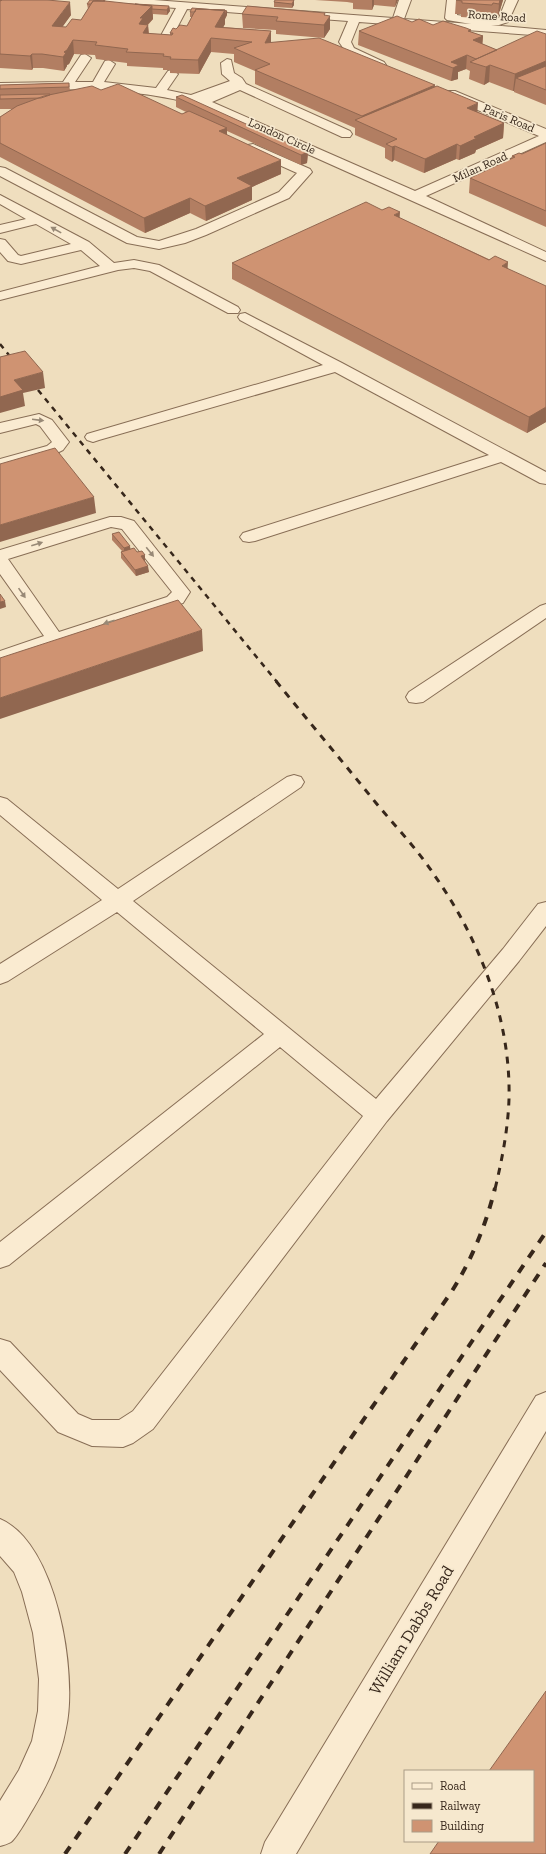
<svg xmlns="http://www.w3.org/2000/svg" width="546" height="1854" font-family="'Zilla Slab',serif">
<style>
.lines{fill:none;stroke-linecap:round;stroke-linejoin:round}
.minor-casing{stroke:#886e56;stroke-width:2}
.minor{fill:#faebd1;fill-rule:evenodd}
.rail-far2{stroke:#37271b;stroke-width:2.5;stroke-dasharray:5.5 5.5;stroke-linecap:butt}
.rail-far1{stroke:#37271b;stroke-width:3;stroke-dasharray:7 7;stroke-linecap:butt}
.rail{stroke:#37271b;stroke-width:4;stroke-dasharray:9 9;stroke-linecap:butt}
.wall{fill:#b27e62}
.shaded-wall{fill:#916750}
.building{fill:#cf9372;stroke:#916750}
.oneway{fill:#988976}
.labels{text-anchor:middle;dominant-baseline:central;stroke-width:3.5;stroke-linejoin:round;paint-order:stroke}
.far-street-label{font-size:12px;fill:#37271b;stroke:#f6e8ce}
.near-street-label{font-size:17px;fill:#37271b;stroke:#f6e8ce}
</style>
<rect width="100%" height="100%" fill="#efdebe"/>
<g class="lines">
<defs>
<path id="minor" d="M104,0H154L393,18L399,0H411L404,19L471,24L447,20L445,18L447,0H459L457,15L483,19L499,18L506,0H518L508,22L499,25H491L546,30V36L359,22L351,42L354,48L384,62L386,65L380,69L346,52L339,42L348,21L187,9L170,41L164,44L158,41L176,8L110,3Z
M85,54L91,58L75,82H93L105,61L109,60L115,64L104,82L156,88L168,71L172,70L178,74L167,90L191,95L230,81L222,74L221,63L227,59L231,60L234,73L242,78L246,84L350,131L352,134L350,137H342L240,90L212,102L415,191L539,136L447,97L445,94L447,91H455L546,129V142L426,196L546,252V261L198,105C132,87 67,88 0,91V83L63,82L81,55Z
M253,144L310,169L312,172L289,198L206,235L185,243L159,249L127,243L0,176V167L5,168L137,237L159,241L196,229L279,192L297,173L248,151L247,148L248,145Z
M0,195L89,242L114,263L134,260L159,265L238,307L240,310L238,313H228L150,271L134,268L118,270L0,300V292L100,266L81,250L21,264L8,261L0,252V239L5,240L18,255L21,256L71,244L36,224L0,233V225L26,219L0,204Z
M245,313L342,363L546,472V484L540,483L501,462L255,541L249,542L243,541L240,537L243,533L489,455L335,372L99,440L93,442L87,440L85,437L87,434L323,365L240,320L238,317L240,314Z
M39,414L52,420L69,442L63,450L59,452L0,469V459L47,446L52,442L40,426L36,424L0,433V423Z
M110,517H121L134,521L190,592L183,603L0,663V651L44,636L0,574V550ZM111,527L122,529L172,592L167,597L59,632L8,559Z
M546,604V618L423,702L416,703L409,702L406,697L409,692L540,606Z
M294,775L301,777L304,782L301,787L133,901L376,1099L503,949L538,904L546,902V926L519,961L387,1121L153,1429L133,1443L123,1447L92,1446L58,1432L0,1370V1339L10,1342L78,1414L92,1420H119L133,1411L363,1116L280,1047L9,1265L0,1268V1242L264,1034L117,912L8,981L0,984V964L102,900L0,815V797L7,799L118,889L287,777Z
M546,1392V1431L296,1854H261L265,1842L536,1396Z
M0,1519C57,1543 78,1674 66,1728C61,1756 48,1784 33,1809C28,1817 18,1836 11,1842C8,1844 3,1845 0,1846V1801L19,1770L32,1741L38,1711L39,1679L33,1633L22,1592L14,1572L0,1556Z"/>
</defs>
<!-- minor casing -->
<use href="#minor" class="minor-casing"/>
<!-- minor -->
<use href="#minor" class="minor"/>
<!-- rail-far2 -->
<path class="rail-far2" d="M0,344L16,364
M38,390L277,682"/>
<!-- rail-far1 -->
<path class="rail-far1" d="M276,681C309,722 343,762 376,803C396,827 418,850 435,876C480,940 511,1020 509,1099C508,1129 502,1160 495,1189"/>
<!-- rail -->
<path class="rail" d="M65,1854L452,1291C472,1259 486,1225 495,1188
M125,1854L546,1232
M159,1854L546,1263"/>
</g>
<!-- wall -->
<path class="wall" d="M0,0L71,15L62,27H66L81,20L88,9L87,4L125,3L169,6L170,11L167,15L153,14V19L148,25L149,34L170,35V33L176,29L187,26L192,17H190V12L227,15L225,19V24L223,27L271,31V42L435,87L478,112L504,123L503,138L476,150L475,153L459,160L456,159L424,173L394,160L392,162L385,158V148L355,135V128L255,84V71L234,62V54L211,52L199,74L170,73V70H163V68L127,66V63L96,59L95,55L74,54L69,64L67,65V66L64,71L43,68H33L32,70L0,68Z
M294,0V5L292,8L274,7V2Z
M315,0H398L395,7L374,5L372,10L353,9V3L347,2Z
M456,0H503L498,17H492L491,19L461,17V14H455Z
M242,14L325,15L330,29L324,38L276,34V30L243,28Z
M412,22L471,30V32L483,36L482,44L497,50L546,34V105L514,92V91H513L489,82L484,85L469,79L470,71L466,69L458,72V79L451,81L358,45L359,31Z
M69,83L70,91L101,90L182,114L186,112L176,107V97L308,152L307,163L301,165L227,131V135L281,174L252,187V200L206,221L190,213L145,233L0,157V117L13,109H0V85Z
M546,143V227L469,193L470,178L511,159L512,156L522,154Z
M400,218L508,268L546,422L527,433L232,279V263Z
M112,534L145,561L149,572L136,576L121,558V552L122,551L112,540Z"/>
<!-- shaded-wall -->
<path class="shaded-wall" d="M294,0V5L292,8V4Z
M372,0H374V5L372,10Z
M396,0H398L395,7Z
M500,0H503L498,17L499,4Z
M70,2L71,15L53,40L52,26Z
M152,6L153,19L143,29L139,24L140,18Z
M169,6L170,11L167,15V10Z
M225,10L227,11V15L225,19V24L217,39L215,27Z
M325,13V23L330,16V29L324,38V15Z
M148,25L149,39L143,33Z
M271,31V45L265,43Z
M483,36L482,50L473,40Z
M211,38V52L199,74L198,60Z
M73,40L74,54L69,64L67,65V66L64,71L63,57L64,52Z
M32,54L33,68L32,70L30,56Z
M467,55L466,69L458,72V79L451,81L453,68L451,62Z
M546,61V77L516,78L514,91H513L515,74Z
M490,65L489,82L484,85L486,67Z
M435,85L434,100L362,123V116Z
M478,103L477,117L467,108Z
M504,123L503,138L476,150L475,153L459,160L460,146L474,137Z
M227,128V143L219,131Z
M457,144L456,159L424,173L425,159Z
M395,146L394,160L392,162V147Z
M308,152L307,163L301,165V155Z
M281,160V174L252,187V200L206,221L205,206L237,178Z
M190,198V213L145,233L144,218Z
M400,212L399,227L394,215Z
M508,262L507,278L502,266Z
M43,372L45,388L23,393L25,406L0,413V397L14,380Z
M546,407V422L527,433L529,417Z
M94,497L96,513L0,542V525Z
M130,546L131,552L124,554V548Z
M145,555V561L141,562V556Z
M148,566L149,572L136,576L135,570Z
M5,601L6,607L0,609V602Z
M202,630L203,651L0,719V698Z"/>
<!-- building -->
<path class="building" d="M0,0H47L70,2L52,26L66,27L72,19L81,20L93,1H105L152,6L140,18H143L139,24L148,25L143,33L172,35L173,33H170L173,28L176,29L180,25L187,26L196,9L225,10L215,27L271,31L265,43L319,38L435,85L362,116L255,70L270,64L234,48L252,42L211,38L198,60L170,59L171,57L163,56L164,54L126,52L128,49L95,45L97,42L73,40L67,50L64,52L66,53L63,57L42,54H32L30,56L0,54V1L2,0Z
M90,0L105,1H93L91,4H87Z
M275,0H294L292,4L274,2Z
M456,0H500L499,4L493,3L492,5L462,3V1Z
M135,4L169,6L167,10L152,9V6Z
M247,6L325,13L324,15L330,16L324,25L276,21L278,17L242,14Z
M192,8L227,11L225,14V10L196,9L195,12H190Z
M397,16L412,22L419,19L433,25L443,21L466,28L471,30L468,31L483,36L473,40L497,50L476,59L467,55L451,62L459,65L453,68L359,31Z
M537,31L546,34V61L515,74L490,65L486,67L470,62Z
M546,66V90L516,78Z
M69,83V87L0,89V85Z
M118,84L182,114L189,111L227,128L219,131L281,160L237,178L252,186L205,206L190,198L144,218L0,143V117L17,106L44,96L92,86L101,90Z
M437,86L478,103L467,108L504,123L474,137L477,138L460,146L457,144L425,159L395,146L392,147L386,144L397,139L355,120Z
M50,94V95L41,98L0,99V95Z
M182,95L308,152L301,155L176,97Z
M546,143V211L470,178L515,157L512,156L519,153L522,154Z
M366,202L382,210L389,207L400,212L394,215L489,260L495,256L508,262L502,266L546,286V407L529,417L232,263Z
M25,351L43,372L14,380L23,390L0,397V357Z
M55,448L94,497L0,525V464Z
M119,532L130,546L124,548L112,534Z
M134,548L137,552L142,551L145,555L141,556L148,566L135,570L121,552Z
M0,594L5,601L0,602Z
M178,600L202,630L0,698V658Z
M546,1691V1854H430L439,1841H533V1771H489Z"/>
<!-- one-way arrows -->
<defs><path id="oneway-solid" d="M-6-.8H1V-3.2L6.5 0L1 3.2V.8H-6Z"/></defs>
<g class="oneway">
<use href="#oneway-solid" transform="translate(56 230) rotate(-151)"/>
<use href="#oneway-solid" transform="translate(38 420) rotate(7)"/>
<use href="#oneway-solid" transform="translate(37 544) rotate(-17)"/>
<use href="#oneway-solid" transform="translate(150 552) rotate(51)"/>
<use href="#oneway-solid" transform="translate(22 593) rotate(55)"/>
<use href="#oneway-solid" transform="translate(109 622) rotate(162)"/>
</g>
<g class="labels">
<!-- far-street labels -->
<g class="far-street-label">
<text transform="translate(497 16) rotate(4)">Rome Road</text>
<text transform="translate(509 118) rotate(23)">Paris Road</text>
<text transform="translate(282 136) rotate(24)">London Circle</text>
<text transform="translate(480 167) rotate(-24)">Milan Road</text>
</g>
<!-- near-street labels -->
<g class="near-street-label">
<text transform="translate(411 1630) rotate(-59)">William Dabbs Road</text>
</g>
</g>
<!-- legend -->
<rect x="404" y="1770" width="130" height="72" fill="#f6e8ce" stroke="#aa9b86"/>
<rect x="412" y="1783" width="20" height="6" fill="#faebd1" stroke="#aa9b86"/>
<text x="440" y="1790" font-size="12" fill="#37271b">Road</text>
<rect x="412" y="1803" width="20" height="6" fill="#37271b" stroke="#aa9b86"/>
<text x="440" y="1810" font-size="12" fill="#37271b">Railway</text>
<rect x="412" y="1820" width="20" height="12" fill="#cf9372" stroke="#aa9b86"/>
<text x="440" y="1830" font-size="12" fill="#37271b">Building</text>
</svg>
